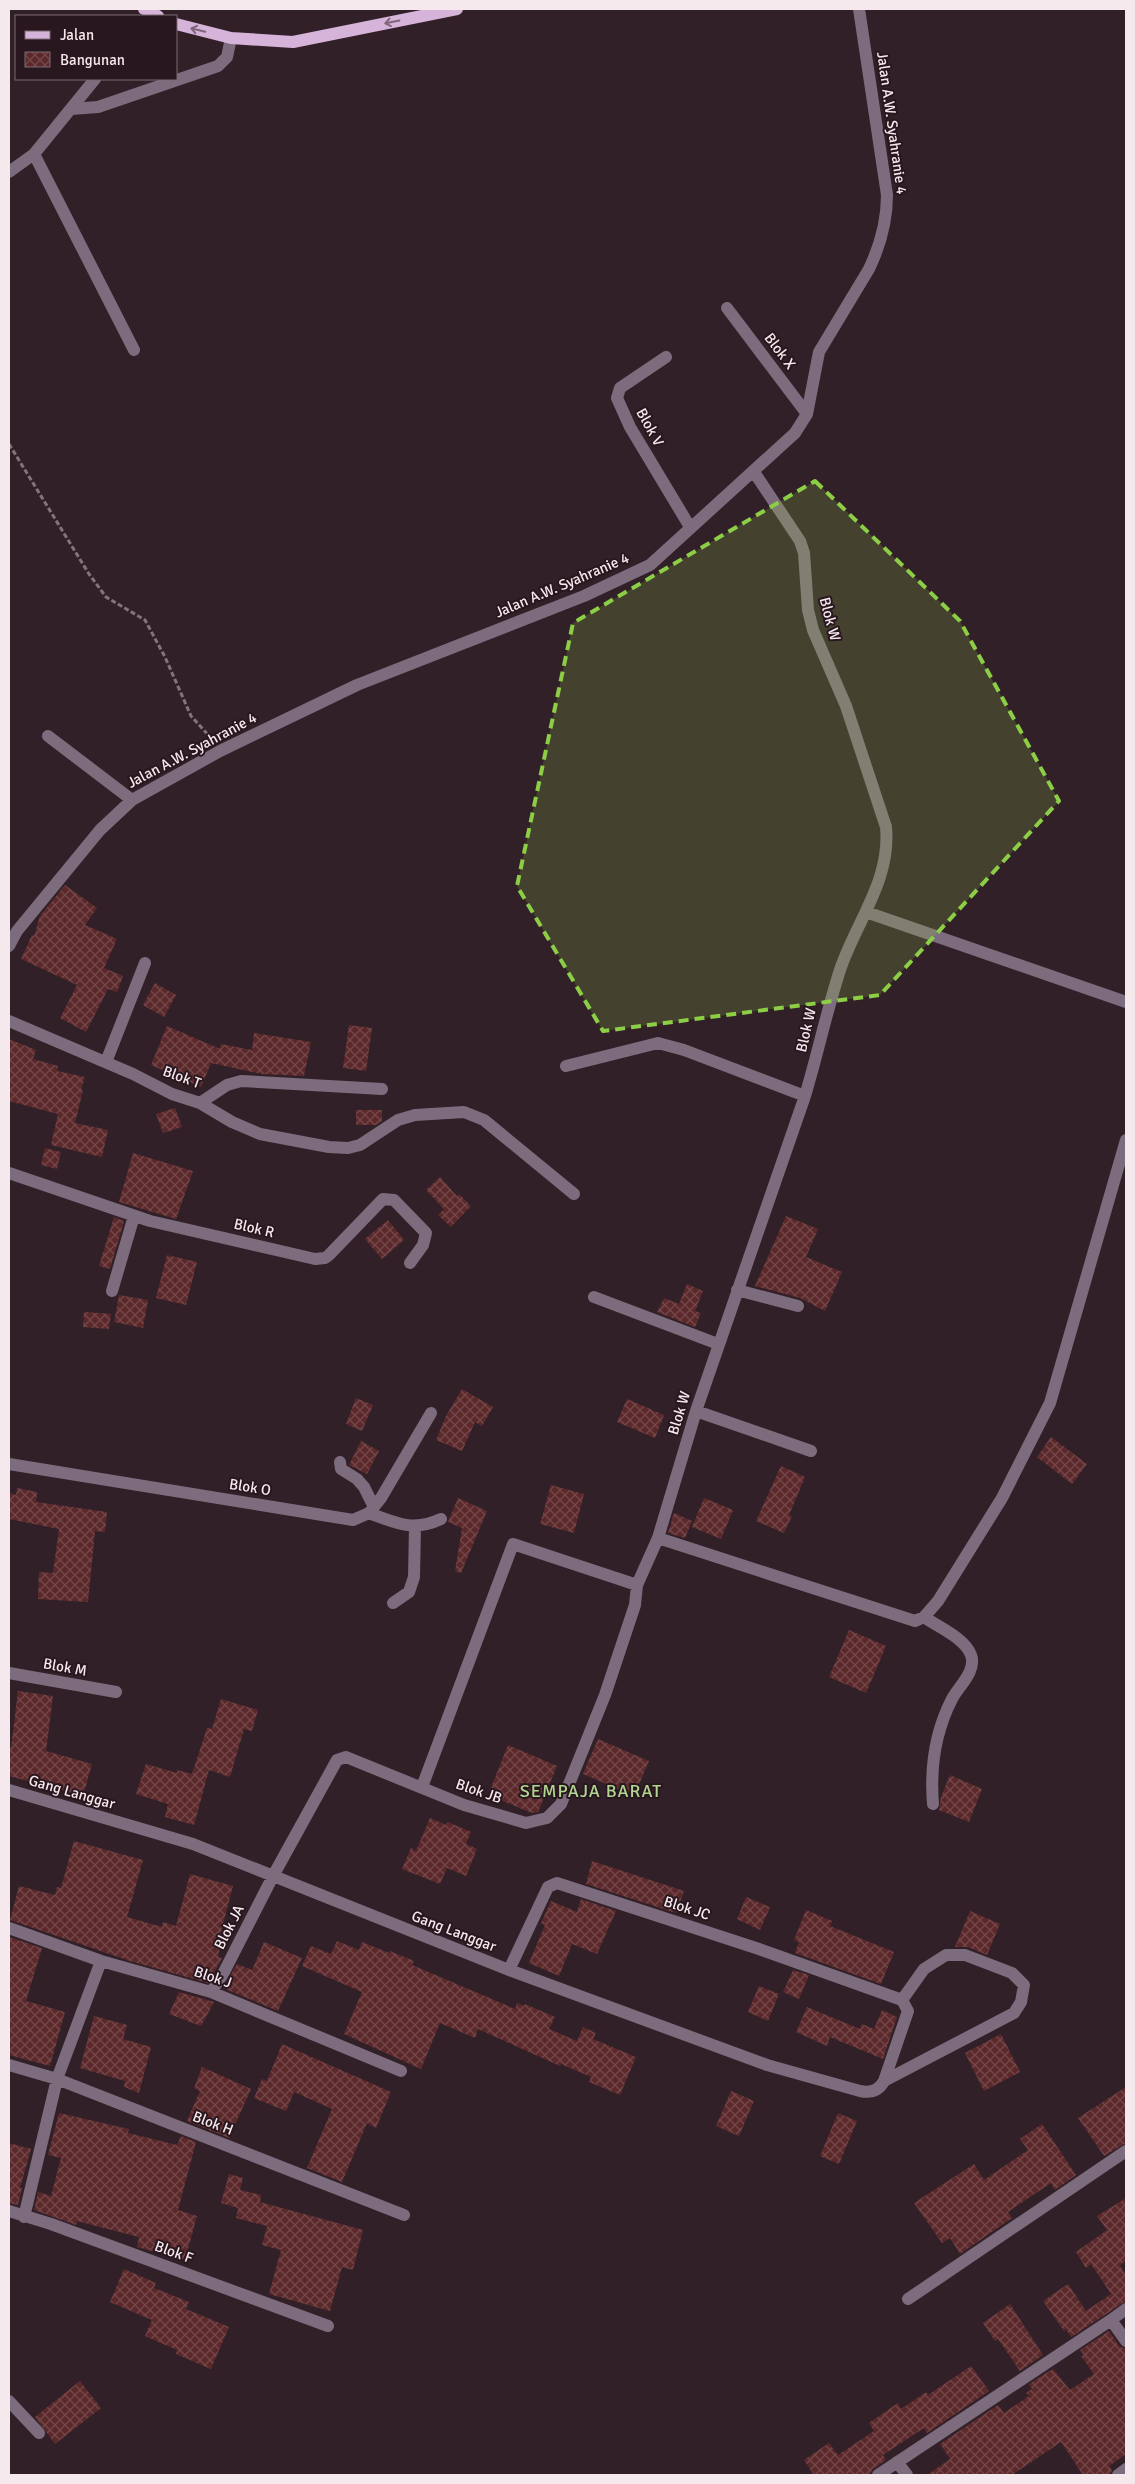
<svg xmlns="http://www.w3.org/2000/svg" width="1135" height="2484" font-family="Signika,sans-serif">
<style>
.building{fill:url(#building-cross-hatch)}
.lines{fill:none;stroke-linecap:round;stroke-linejoin:round}
.path{stroke:#83737a;stroke-width:3;stroke-dasharray:5 2.5;stroke-linecap:butt}
.minor{stroke:#7d6c7e;stroke-width:12}
.major{stroke:#d6b3d8;stroke-width:12}
.oneway{stroke:#7f657b}
.marked{fill:#8cce45;fill-opacity:0.2;stroke:#8cce45;stroke-width:4;stroke-dasharray:10 6;stroke-linejoin:round}
.labels{text-anchor:middle;dominant-baseline:central;stroke-width:4;stroke-linejoin:round;paint-order:stroke}
.street-label{font-size:15px;fill:#f6e9ee;stroke:#28171e}
.quarter-label{font-size:18px;letter-spacing:1px;fill:#b1d691;stroke:#28171e}
</style>
<defs>
<pattern id="building-cross-hatch" width="8" height="8" patternUnits="userSpaceOnUse" patternTransform="scale(1.25)"><rect width="8" height="8" fill="#5c292b"/><path d="M0 0l8 8M0 8l8-8" fill="none" stroke="#74484a"/></pattern>
</defs>
<rect width="100%" height="100%" fill="#322028"/>
<!-- building -->
<path class="building" d="M65,885L97,908L85,925L117,939L104,968L123,976L117,992L108,989L86,1032L60,1018L77,985L21,959L32,935L34,936L40,916Z
M155,983L176,995L164,1017L143,1005Z
M349,1025L372,1028L366,1071L343,1068Z
M167,1026L220,1049L221,1044L252,1050L254,1033L311,1042L304,1076L262,1074L211,1063L201,1087L151,1065Z
M9,1039L36,1050L33,1059L58,1066L57,1071L85,1077L81,1089L83,1090L75,1123L108,1130L102,1157L51,1145L58,1114L9,1101Z
M175,1108L182,1127L163,1133L156,1114Z
M356,1110H382V1121L376,1125H356Z
M45,1148L61,1152L57,1169L41,1165Z
M133,1153L193,1171L176,1219L119,1202Z
M440,1177L457,1196L459,1194L471,1206L451,1227L438,1215L444,1209L426,1190Z
M786,1216L818,1229L806,1257L842,1272L825,1311L800,1298L755,1286Z
M114,1217L124,1221L110,1269L99,1266Z
M388,1220L404,1240L382,1259L365,1239Z
M167,1255L197,1262L186,1305L156,1298Z
M687,1284L703,1291L695,1311L701,1313L695,1327L657,1312L664,1298L679,1304Z
M119,1295L148,1300L143,1328L114,1322Z
M84,1312L111,1314L109,1329L83,1327Z
M462,1389L493,1407L482,1426L475,1422L462,1451L436,1440L446,1416Z
M356,1398L373,1405L362,1431L346,1424Z
M627,1399L664,1415L655,1438L617,1422Z
M1051,1437L1087,1464L1072,1484L1037,1457Z
M361,1441L379,1451L367,1474L349,1465Z
M781,1466L805,1477L789,1515L792,1516L784,1533L756,1521Z
M551,1485L584,1494L574,1533L540,1524Z
M17,1488L37,1492L36,1502L107,1512L105,1532L95,1531L88,1602L38,1599L39,1572L53,1573L59,1529L9,1519V1493L16,1495Z
M458,1498L487,1511L461,1573L455,1571L462,1528L448,1522Z
M704,1498L733,1510L721,1539L692,1527Z
M674,1513L692,1521L685,1538L668,1533Z
M849,1630L886,1646L866,1693L829,1677Z
M18,1691L53,1696L46,1751L92,1764L83,1796L9,1776V1747L11,1748Z
M221,1699L258,1710L252,1731L244,1729L230,1777L209,1770L194,1825L165,1817L168,1804L136,1794L146,1764L177,1773V1770L192,1774L207,1728L212,1729Z
M598,1739L649,1761L634,1796L583,1774Z
M508,1745L557,1766L538,1812L532,1813L488,1795Z
M950,1775L982,1789L969,1822L939,1810L941,1797Z
M430,1818L446,1825L448,1822L471,1832L466,1844L477,1849L466,1876L447,1868L440,1884L402,1869L411,1848L416,1851Z
M74,1841L143,1860L127,1917L162,1927L163,1922L176,1926L190,1874L233,1886L219,1939L222,1940L218,1956L222,1958L208,1983L130,1961L10,1920L19,1886L55,1895L57,1887L61,1888Z
M592,1861L684,1891L676,1913L586,1884Z
M746,1897L770,1907L760,1930L737,1919Z
M581,1899L616,1911L597,1954L572,1944L559,1976L529,1963L545,1925L541,1923L551,1901L577,1912Z
M806,1910L832,1921L830,1926L894,1952L881,1984L795,1953L799,1942L794,1940Z
M970,1911L1000,1924L987,1955L968,1947H955Z
M9,1937L42,1948L26,2001L65,2012L50,2066L9,2055Z
M337,1941L359,1950L362,1942L389,1953L390,1951L414,1961L412,1965L515,2009L517,2003L524,2006L525,2004L555,2017L549,2029L577,2041L583,2027L596,2033L593,2039L636,2057L620,2095L589,2082L591,2077L561,2064L560,2066L478,2029L475,2038L440,2023L421,2069L344,2034L362,1992L302,1966L311,1946L331,1954Z
M264,1942L302,1958L278,2011L223,1988L237,1964L252,1970Z
M793,1970L809,1975L799,1999L783,1992Z
M759,1986L779,1994L768,2021L748,2012Z
M179,1992L214,2002L201,2026L169,2014Z
M807,2007L860,2029L862,2024L874,2029L882,2010L897,2017L883,2059L830,2037L827,2046L796,2032Z
M94,2016L127,2025L123,2039L151,2047L139,2093L124,2087L125,2081L80,2068Z
M1001,2034L1020,2072L984,2091L965,2053Z
M282,2044L391,2092L376,2128L367,2123L342,2182L307,2168L332,2109L294,2092L286,2111L254,2098L262,2079L267,2081Z
M202,2067L251,2089L229,2138L187,2121L200,2091L194,2088Z
M1126,2087V2143L1104,2156L1078,2118Z
M731,2091L754,2101L739,2136L716,2126Z
M59,2113L129,2129L128,2133L177,2145L181,2136L196,2142L178,2210L197,2216L185,2260L137,2247L139,2237L77,2221L76,2225L34,2210L38,2192L51,2196L61,2158L48,2155Z
M838,2113L857,2121L839,2164L820,2156Z
M1042,2124L1076,2175L1055,2190L1051,2183L1008,2212L1012,2218L960,2254L950,2238L942,2243L914,2203L974,2164L984,2180L1028,2150L1020,2139Z
M9,2143L31,2149L20,2188H22L18,2205L9,2203Z
M229,2174L243,2178L240,2190L261,2195L260,2202L363,2230L353,2270L342,2267L330,2311L269,2294L281,2250L262,2245L267,2226L236,2218L238,2208L221,2203Z
M1126,2198V2261L1120,2265L1126,2275V2301L1071,2337L1066,2329L1064,2331L1043,2301L1068,2284L1086,2311L1111,2294L1091,2264L1086,2268L1076,2252L1107,2230L1097,2216Z
M124,2269L156,2283L154,2288L189,2302L186,2309L229,2327L211,2369L176,2354L177,2350L145,2336L152,2320L110,2302Z
M1010,2304L1043,2355L1020,2371L998,2339L995,2341L983,2323Z
M1109,2331L1119,2346L1126,2349V2454L1109,2466L1112,2470L1110,2475H1083L1061,2442L1012,2475H927L950,2459L940,2444L998,2405L1004,2413L1029,2396L1026,2393L1032,2389L1029,2384L1053,2369L1070,2390L1094,2374L1081,2356L1084,2355L1080,2350Z
M971,2366L989,2391L927,2433L924,2428L883,2455L886,2460L873,2469L869,2475H814L804,2460L829,2443L838,2455L874,2431L869,2423L898,2403L901,2409L926,2392L928,2395Z
M80,2381L101,2408L55,2444L35,2417Z"/>
<g class="lines">
<!-- path -->
<path class="path" d="M9,444L89,574L106,597L145,620L165,657L191,716L211,738"/>
<!-- minor -->
<path class="minor" d="M71,109L98,107L218,66L227,57L231,38
M34,154L134,350
M9,172L34,154L95,79
M727,308L807,414
M666,357L620,388L617,398L630,427L690,527
M48,736L132,800
M866,912L1126,1002
M9,946L17,931L100,830L132,800L220,751L357,685L584,596L650,565L795,433L807,414L819,352L869,269C880,246 887,220 887,195L859,9
M9,1021L133,1074L172,1094L200,1103L227,1085L241,1081L382,1089
M106,1062L145,963
M566,1066L658,1043L684,1050L805,1096
M200,1103L232,1122L260,1134L329,1147L348,1148L360,1145L398,1120L415,1115L464,1112L484,1120L574,1194
M9,1173L150,1221L315,1259L325,1258L329,1255L383,1199L394,1200L426,1233L423,1245L410,1263
M737,1290L798,1306
M112,1291L134,1216
M594,1297L718,1344
M696,1411L811,1451
M340,1462L341,1469L357,1479L364,1487L374,1507
M9,1464L353,1520L369,1513L381,1498L431,1413
M369,1513C396,1523 413,1532 441,1519
M658,1538L915,1621L924,1617L938,1601L1002,1498L1050,1403L1126,1140
M393,1603L409,1592L414,1577L415,1527
M924,1617C938,1627 965,1638 971,1655C977,1671 958,1687 952,1699C935,1732 930,1767 933,1804
M9,1673L116,1692
M422,1787L513,1544L637,1585
M9,1790L193,1844L509,1970L767,2065L860,2091C870,2093 879,2091 884,2081L908,2011L902,2000
M9,1928L101,1961L211,1992L401,2071
M509,1970L548,1887L557,1883L759,1949L902,2000
M211,1992L223,1974L273,1876L337,1760L346,1757L464,1805L526,1823L547,1818L561,1804L605,1695L635,1605L637,1585L658,1538L696,1411L805,1096C818,1053 827,1009 841,967C858,919 891,879 886,827L846,706L813,630L808,610L804,553L800,541L754,472
M9,2065L57,2079L404,2215
M884,2081L1014,2013L1021,2002L1024,1985L1012,1973L965,1955H946L924,1969L902,2000
M9,2211L51,2224L328,2326
M24,2217L57,2079L101,1961
M908,2299L1126,2151
M1111,2320L1126,2309
M9,2401L39,2433
M897,2462L907,2475
M878,2475L1111,2320L1126,2341
M1118,2475L1126,2469"/>
<!-- major -->
<path class="major" d="M144,9L158,16
M176,24L231,38L293,42L457,9"/>
</g>
<!-- one-way arrows -->
<defs><path id="oneway-shaft" d="M-6 0H5M1.5-3L5.5 0L1.5 3" fill="none" stroke-width="1.6" stroke-linecap="round" stroke-linejoin="round" transform="scale(1.25)"/></defs>
<g class="oneway">
<use href="#oneway-shaft" transform="translate(392 22) rotate(169)"/>
<use href="#oneway-shaft" transform="translate(198 30) rotate(-166)"/>
</g>
<!-- marked area -->
<path class="marked" d="M815,481L960,621L1059,801L880,995L603,1031L517,886L573,623Z"/>
<g class="labels">
<!-- street labels -->
<g class="street-label">
<text transform="translate(892 123) rotate(82)">Jalan A.W. Syahranie 4</text>
<text transform="translate(780 351) rotate(53)">Blok X</text>
<text transform="translate(650 427) rotate(61)">Blok V</text>
<text transform="translate(562 585) rotate(-23)">Jalan A.W. Syahranie 4</text>
<text transform="translate(830 619) rotate(75)">Blok W</text>
<text transform="translate(192 750) rotate(-28)">Jalan A.W. Syahranie 4</text>
<text transform="translate(806 1030) rotate(-77)">Blok W</text>
<text transform="translate(182 1077) rotate(20)">Blok T</text>
<text transform="translate(254 1228) rotate(13)">Blok R</text>
<text transform="translate(679 1413) rotate(-73)">Blok W</text>
<text transform="translate(250 1487) rotate(9)">Blok O</text>
<text transform="translate(65 1667) rotate(10)">Blok M</text>
<text transform="translate(479 1791) rotate(19)">Blok JB</text>
<text transform="translate(72 1792) rotate(16)">Gang Langgar</text>
<text transform="translate(687 1908) rotate(18)">Blok JC</text>
<text transform="translate(229 1927) rotate(-63)">Blok JA</text>
<text transform="translate(454 1931) rotate(21)">Gang Langgar</text>
<text transform="translate(213 1977) rotate(19)">Blok J</text>
<text transform="translate(213 2123) rotate(21)">Blok H</text>
<text transform="translate(174 2252) rotate(20)">Blok F</text>
</g>
<!-- quarter labels -->
<g class="quarter-label">
<text x="591" y="1791">SEMPAJA BARAT</text>
</g>
</g>
<!-- border -->
<rect width="1135" height="2484" fill="none" stroke="#f6e9ee" stroke-width="20"/>
<!-- legend -->
<rect x="15" y="15" width="162" height="65" fill="#28171e" stroke="#7a6b71"/>
<rect x="25" y="31" width="25" height="8" fill="#d6b3d8" stroke="#7a6b71"/>
<text x="60" y="40" font-size="15" fill="#f6e9ee">Jalan</text>
<rect x="25" y="52" width="25" height="15" fill="url(#building-cross-hatch)" stroke="#7a6b71"/>
<text x="60" y="65" font-size="15" fill="#f6e9ee">Bangunan</text>
</svg>
